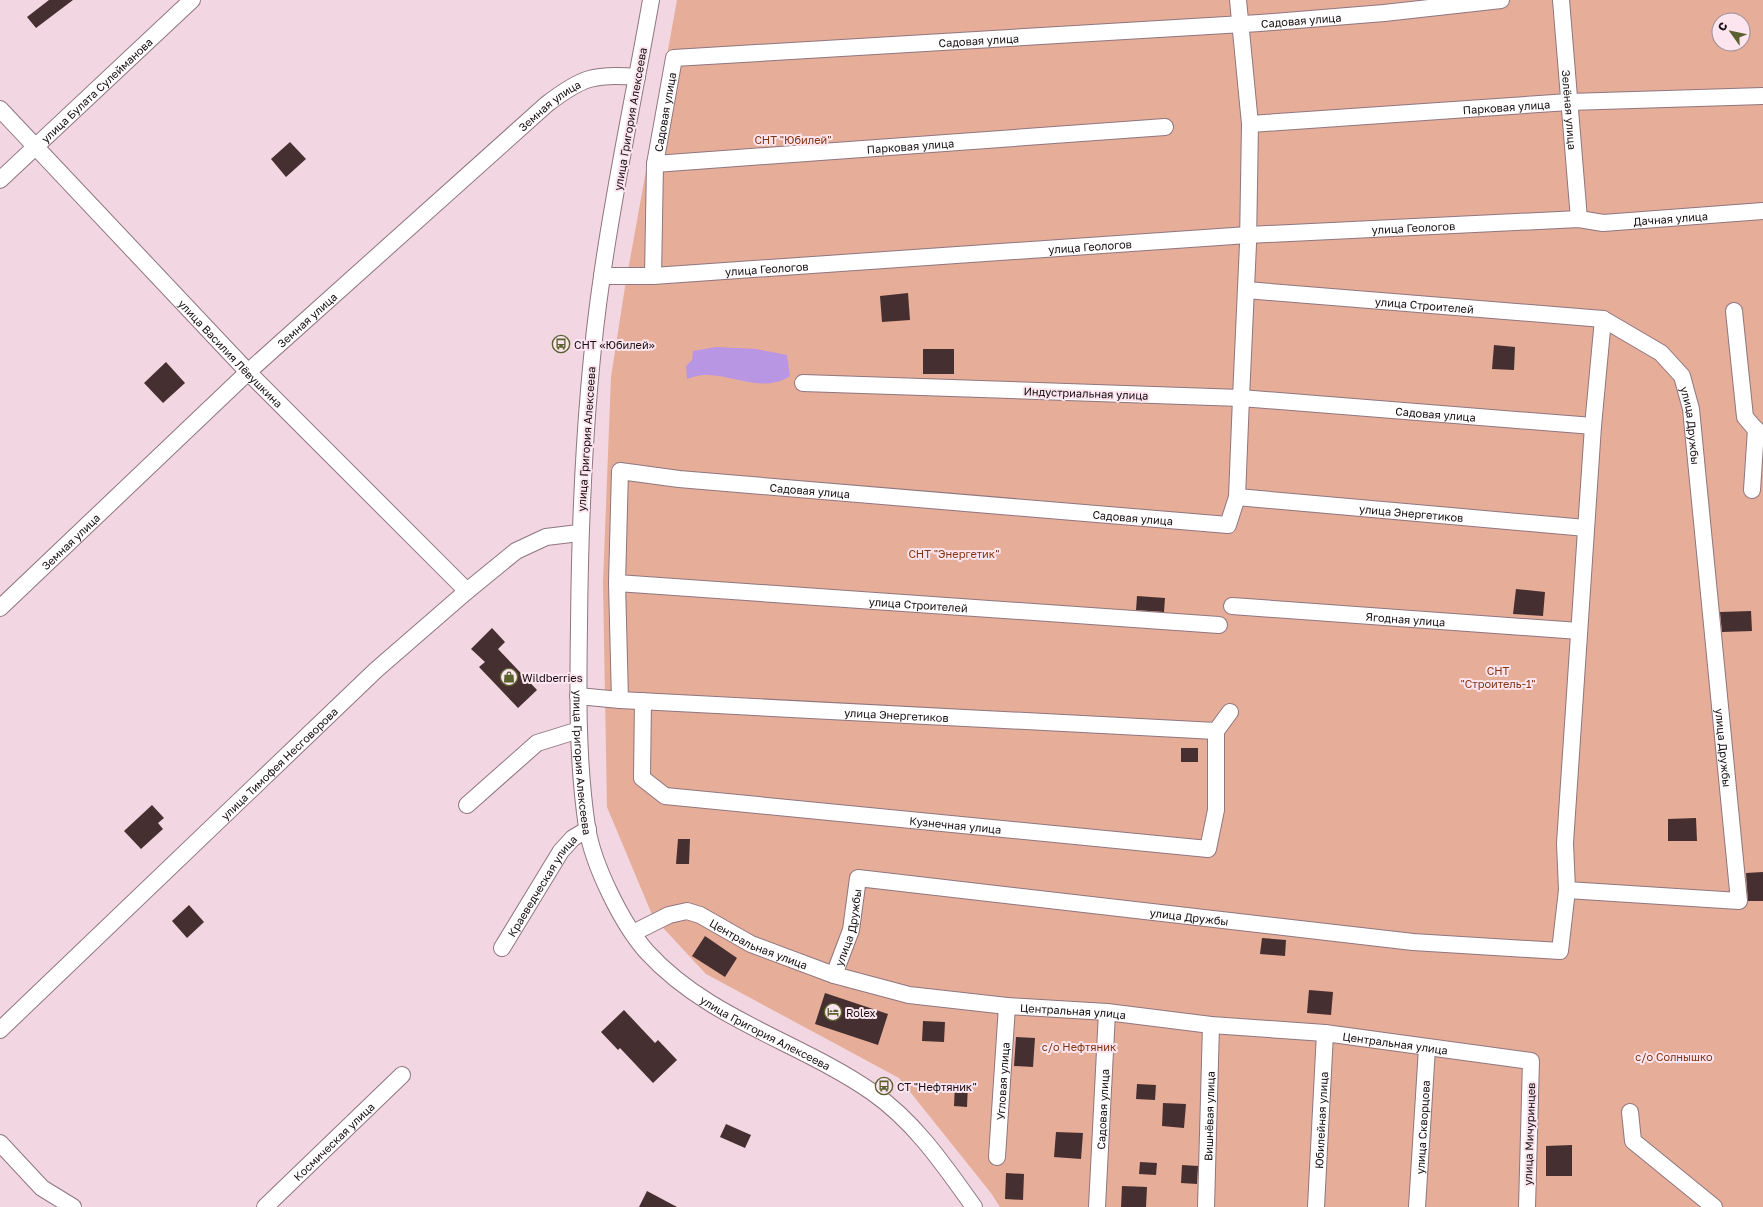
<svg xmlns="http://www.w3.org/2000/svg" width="1763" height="1207" font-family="'Golos Text',sans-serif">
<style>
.green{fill:#e6ad98;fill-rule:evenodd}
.water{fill:#b996e4}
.building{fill:#462f30}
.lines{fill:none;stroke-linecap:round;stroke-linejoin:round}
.minor-casing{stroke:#8f767f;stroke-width:18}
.minor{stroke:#fff;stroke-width:16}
.labels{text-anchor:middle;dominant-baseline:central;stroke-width:4;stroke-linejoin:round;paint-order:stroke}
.street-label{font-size:11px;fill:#170e11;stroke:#fce5ee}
.park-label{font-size:11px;fill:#833413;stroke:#fce5ee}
.poi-label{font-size:11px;fill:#170e11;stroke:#fce5ee;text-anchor:start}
</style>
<rect width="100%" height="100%" fill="#f2d6e1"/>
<!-- green -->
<path class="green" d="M677,0H1763V1207H1000L991,1193L899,1078L706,974L653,917L607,807L603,583L611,377L625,287ZM1719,20H1743V44H1719Z"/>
<!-- water -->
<path class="water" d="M716,347L756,349L787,355L790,376C765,393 736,376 708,375C702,374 694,377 687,379L686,366L692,360L693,351Z"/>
<!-- building -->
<path class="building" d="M49,0H73L36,28L27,17Z
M290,142L306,159L286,177L271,159Z
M908,293L910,320L882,322L880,296Z
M1494,345L1515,347L1514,370L1492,369Z
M923,349H954V374H923Z
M166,362L185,383L163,403L144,383Z
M1516,589L1545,592L1543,616L1513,614Z
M1137,596L1165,598L1164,612L1136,610Z
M1751,611L1752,631L1722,632L1720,612Z
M492,628L505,642L498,649L537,690L518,708L479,667L485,662L471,649Z
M1181,748H1198V762H1181Z
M152,805L164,818L158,823L163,829L141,849L124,831Z
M1696,818L1697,841H1668V819Z
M678,839H690L689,864H676Z
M1763,872V901H1748L1746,873Z
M189,905L204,922L187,938L172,921Z
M705,936L737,958L725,977L692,956Z
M1262,938L1286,940L1285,956L1260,954Z
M1309,990L1333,992L1331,1015L1307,1013Z
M825,993L888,1014L878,1045L815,1024Z
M624,1010L655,1043L658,1040L677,1060L653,1083L620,1048L618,1050L601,1032Z
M923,1021L945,1022L944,1042L922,1041Z
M1016,1037L1035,1038L1033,1067L1014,1066Z
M955,1083L968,1084L967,1107L954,1106Z
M1137,1084L1156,1085L1155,1100L1136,1099Z
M1163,1103L1186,1104L1184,1128L1162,1126Z
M726,1124L751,1135L745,1148L720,1137Z
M1056,1132L1083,1133L1081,1159L1054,1157Z
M1572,1145V1176H1546V1146Z
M1140,1162L1157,1163L1156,1175L1139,1174Z
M1182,1165L1198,1166L1197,1184L1181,1183Z
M1006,1173L1024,1174L1023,1200L1005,1199Z
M1122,1186L1147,1187L1146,1207H1121Z
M647,1191L677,1207H639Z"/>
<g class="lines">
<defs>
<g id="minor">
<path id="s1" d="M651,0C635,92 615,183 602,276C585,391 580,508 579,625C578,692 577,760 587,827C593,865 622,924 647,952C708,1019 800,1042 872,1092C915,1122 944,1165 974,1207"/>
<path id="s2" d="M1238,0L1250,124L1248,244L1241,398L1593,426"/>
<path id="s3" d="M1561,0L1579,219"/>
<path id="s4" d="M0,109L248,372L467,591"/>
<path id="s5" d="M1250,124L1569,102L1763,96"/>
<path id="s6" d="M655,164L1165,127"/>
<path id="s7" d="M0,180L192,0"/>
<path id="s8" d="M602,276H653L1248,235L1579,219L1603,223L1763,211"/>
<path id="s9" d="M653,276L655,164L674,58L1260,23L1384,13L1501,0"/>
<path id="s10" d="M1246,290L1603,319L1661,353L1682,376L1691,409L1739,901L1567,890"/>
<path d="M1734,311L1745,417L1763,438"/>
<path d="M1752,490L1756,429"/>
<path id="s11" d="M1237,497L1586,528"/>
<path id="s12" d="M617,583L1219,625"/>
<path id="s13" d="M1232,606L1579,631"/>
<path id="s14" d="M0,608L248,372L547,104C581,78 594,73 637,77"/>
<path id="s15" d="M578,696L620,700L1216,731"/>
<path id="s16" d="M620,700L617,583L620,471L679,479L1228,525L1237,497L1241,398L803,383"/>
<path id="s17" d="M643,701L642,778L665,796L1208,849L1216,810V731L1230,712"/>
<path d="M467,805L537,743L579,730"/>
<path id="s18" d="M633,933L669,915L687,911L700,915L751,944L834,975L909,995L1007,1006L1107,1012L1211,1025L1325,1033L1531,1061L1527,1207"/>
<path id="s19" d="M502,948L561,851L573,838L588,829"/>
<path id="s20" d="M834,975L851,930L858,878L1413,942L1560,951L1567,890L1565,843L1593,426L1603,319"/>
<path id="s21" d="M0,1030L376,670L467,591L516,551L546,537L579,533"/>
<path d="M1630,1112L1633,1141L1714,1207"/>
<path d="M0,1143L42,1188L73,1207"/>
<path id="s22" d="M997,1157L1007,1006"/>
<path id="s23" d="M265,1207L402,1075"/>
<path id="s24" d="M1097,1207L1107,1012"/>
<path id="s25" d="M1206,1207L1211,1025"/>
<path id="s26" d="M1316,1207L1325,1033"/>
<path id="s27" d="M1417,1207L1427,1048"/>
</g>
</defs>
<!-- minor casing -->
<use href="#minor" class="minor-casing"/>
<!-- minor -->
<use href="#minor" class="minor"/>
</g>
<!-- icons -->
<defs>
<symbol id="bus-ring" viewBox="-11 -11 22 22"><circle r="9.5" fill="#fce5ee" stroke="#5b612e" stroke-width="1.5"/><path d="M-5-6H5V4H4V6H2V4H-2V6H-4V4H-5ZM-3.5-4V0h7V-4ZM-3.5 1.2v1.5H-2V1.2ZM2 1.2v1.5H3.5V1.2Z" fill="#5b612e"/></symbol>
<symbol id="shop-ring" viewBox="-11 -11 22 22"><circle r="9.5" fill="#fce5ee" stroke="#5b612e" stroke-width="1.5"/><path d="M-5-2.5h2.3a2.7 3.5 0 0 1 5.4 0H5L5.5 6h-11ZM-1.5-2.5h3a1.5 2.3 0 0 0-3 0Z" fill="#5b612e"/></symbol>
<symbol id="hotel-ring" viewBox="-11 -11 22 22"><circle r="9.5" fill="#fce5ee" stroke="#5b612e" stroke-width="1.5"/><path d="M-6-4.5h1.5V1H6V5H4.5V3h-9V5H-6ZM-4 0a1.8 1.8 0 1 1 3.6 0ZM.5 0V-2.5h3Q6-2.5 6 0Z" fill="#5b612e"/></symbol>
</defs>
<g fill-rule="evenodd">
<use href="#bus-ring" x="551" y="334" width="20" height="20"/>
<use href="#shop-ring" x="499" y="667" width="20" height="20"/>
<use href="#hotel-ring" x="823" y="1002" width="20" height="20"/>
<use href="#bus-ring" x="874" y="1076" width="20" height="20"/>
</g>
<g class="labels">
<!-- street labels -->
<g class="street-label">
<text stroke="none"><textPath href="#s9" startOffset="848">Садовая улица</textPath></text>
<text stroke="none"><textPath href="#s9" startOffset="525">Садовая улица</textPath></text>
<text stroke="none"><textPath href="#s7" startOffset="132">улица Булата Сулейманова</textPath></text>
<text stroke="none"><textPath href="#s14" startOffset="745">Земная улица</textPath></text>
<text stroke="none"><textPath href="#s5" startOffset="257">Парковая улица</textPath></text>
<text stroke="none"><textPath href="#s3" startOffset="110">Зелёная улица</textPath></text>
<text stroke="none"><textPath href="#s9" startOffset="165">Садовая улица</textPath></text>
<text transform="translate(630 119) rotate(-80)">улица Григория Алексеева</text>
<text stroke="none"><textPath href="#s6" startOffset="256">Парковая улица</textPath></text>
<text stroke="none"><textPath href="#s8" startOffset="1071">Дачная улица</textPath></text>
<text stroke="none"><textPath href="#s8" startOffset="813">улица Геологов</textPath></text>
<text stroke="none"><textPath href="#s8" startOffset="489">улица Геологов</textPath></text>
<text stroke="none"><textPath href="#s8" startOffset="165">улица Геологов</textPath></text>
<text stroke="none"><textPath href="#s10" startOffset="179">улица Строителей</textPath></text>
<text stroke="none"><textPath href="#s14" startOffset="421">Земная улица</textPath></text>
<text stroke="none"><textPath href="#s4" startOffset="336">улица Василия Лёвушкина</textPath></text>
<text transform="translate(1086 393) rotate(2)">Индустриальная улица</text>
<text stroke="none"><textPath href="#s2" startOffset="594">Садовая улица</textPath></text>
<text stroke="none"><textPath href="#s10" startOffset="507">улица Дружбы</textPath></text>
<text transform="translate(586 439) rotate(-86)">улица Григория Алексеева</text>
<text stroke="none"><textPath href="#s16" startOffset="420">Садовая улица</textPath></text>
<text stroke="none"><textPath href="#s11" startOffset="175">улица Энергетиков</textPath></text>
<text stroke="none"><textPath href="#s16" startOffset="744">Садовая улица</textPath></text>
<text stroke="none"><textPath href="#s14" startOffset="97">Земная улица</textPath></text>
<text stroke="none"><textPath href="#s12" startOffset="302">улица Строителей</textPath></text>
<text stroke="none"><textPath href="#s13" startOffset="174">Ягодная улица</textPath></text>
<text stroke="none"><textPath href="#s15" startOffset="319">улица Энергетиков</textPath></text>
<text stroke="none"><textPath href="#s10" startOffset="831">улица Дружбы</textPath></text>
<text stroke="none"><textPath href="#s21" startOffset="386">улица Тимофея Несговорова</textPath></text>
<text stroke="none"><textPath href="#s1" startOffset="768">улица Григория Алексеева</textPath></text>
<text stroke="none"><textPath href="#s17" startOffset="398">Кузнечная улица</textPath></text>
<text stroke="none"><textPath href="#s19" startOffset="74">Краеведческая улица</textPath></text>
<text stroke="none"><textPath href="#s20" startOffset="434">улица Дружбы</textPath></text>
<text stroke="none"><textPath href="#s20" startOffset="50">улица Дружбы</textPath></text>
<text stroke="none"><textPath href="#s18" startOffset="138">Центральная улица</textPath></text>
<text stroke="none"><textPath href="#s18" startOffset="462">Центральная улица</textPath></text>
<text stroke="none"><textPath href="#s1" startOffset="1117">улица Григория Алексеева</textPath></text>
<text stroke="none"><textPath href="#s18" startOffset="786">Центральная улица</textPath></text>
<text stroke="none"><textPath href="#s22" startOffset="76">Угловая улица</textPath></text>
<text stroke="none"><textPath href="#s24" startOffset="98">Садовая улица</textPath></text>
<text stroke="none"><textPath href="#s25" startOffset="91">Вишнёвая улица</textPath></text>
<text stroke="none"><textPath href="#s26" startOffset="87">Юбилейная улица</textPath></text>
<text stroke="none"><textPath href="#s27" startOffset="80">улица Скворцова</textPath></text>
<text transform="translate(1529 1134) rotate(-88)">улица Мичуринцев</text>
<text stroke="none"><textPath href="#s23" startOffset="95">Космическая улица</textPath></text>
</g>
<!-- park labels -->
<g class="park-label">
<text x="793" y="139">СНТ "Юбилей"</text>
<text x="954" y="553">СНТ "Энергетик"</text>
<text x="1498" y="670">СНТ<tspan x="1498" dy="13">"Строитель-1"</tspan></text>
<text x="1079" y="1046">с/о Нефтяник</text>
<text x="1674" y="1056">с/о Солнышко</text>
</g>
<!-- poi labels -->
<g class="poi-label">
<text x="574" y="344">СНТ «Юбилей»</text>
<text x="522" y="677">Wildberries</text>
<text x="846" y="1012">Rolex</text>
<text x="897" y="1086">СТ "Нефтяник"</text>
</g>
</g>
<!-- north arrow -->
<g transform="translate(1731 32) rotate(303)"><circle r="19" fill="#fce5ee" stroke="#a08f96"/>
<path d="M0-3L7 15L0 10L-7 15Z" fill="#5b612e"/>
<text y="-6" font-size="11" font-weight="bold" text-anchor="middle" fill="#170e11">С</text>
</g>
</svg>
